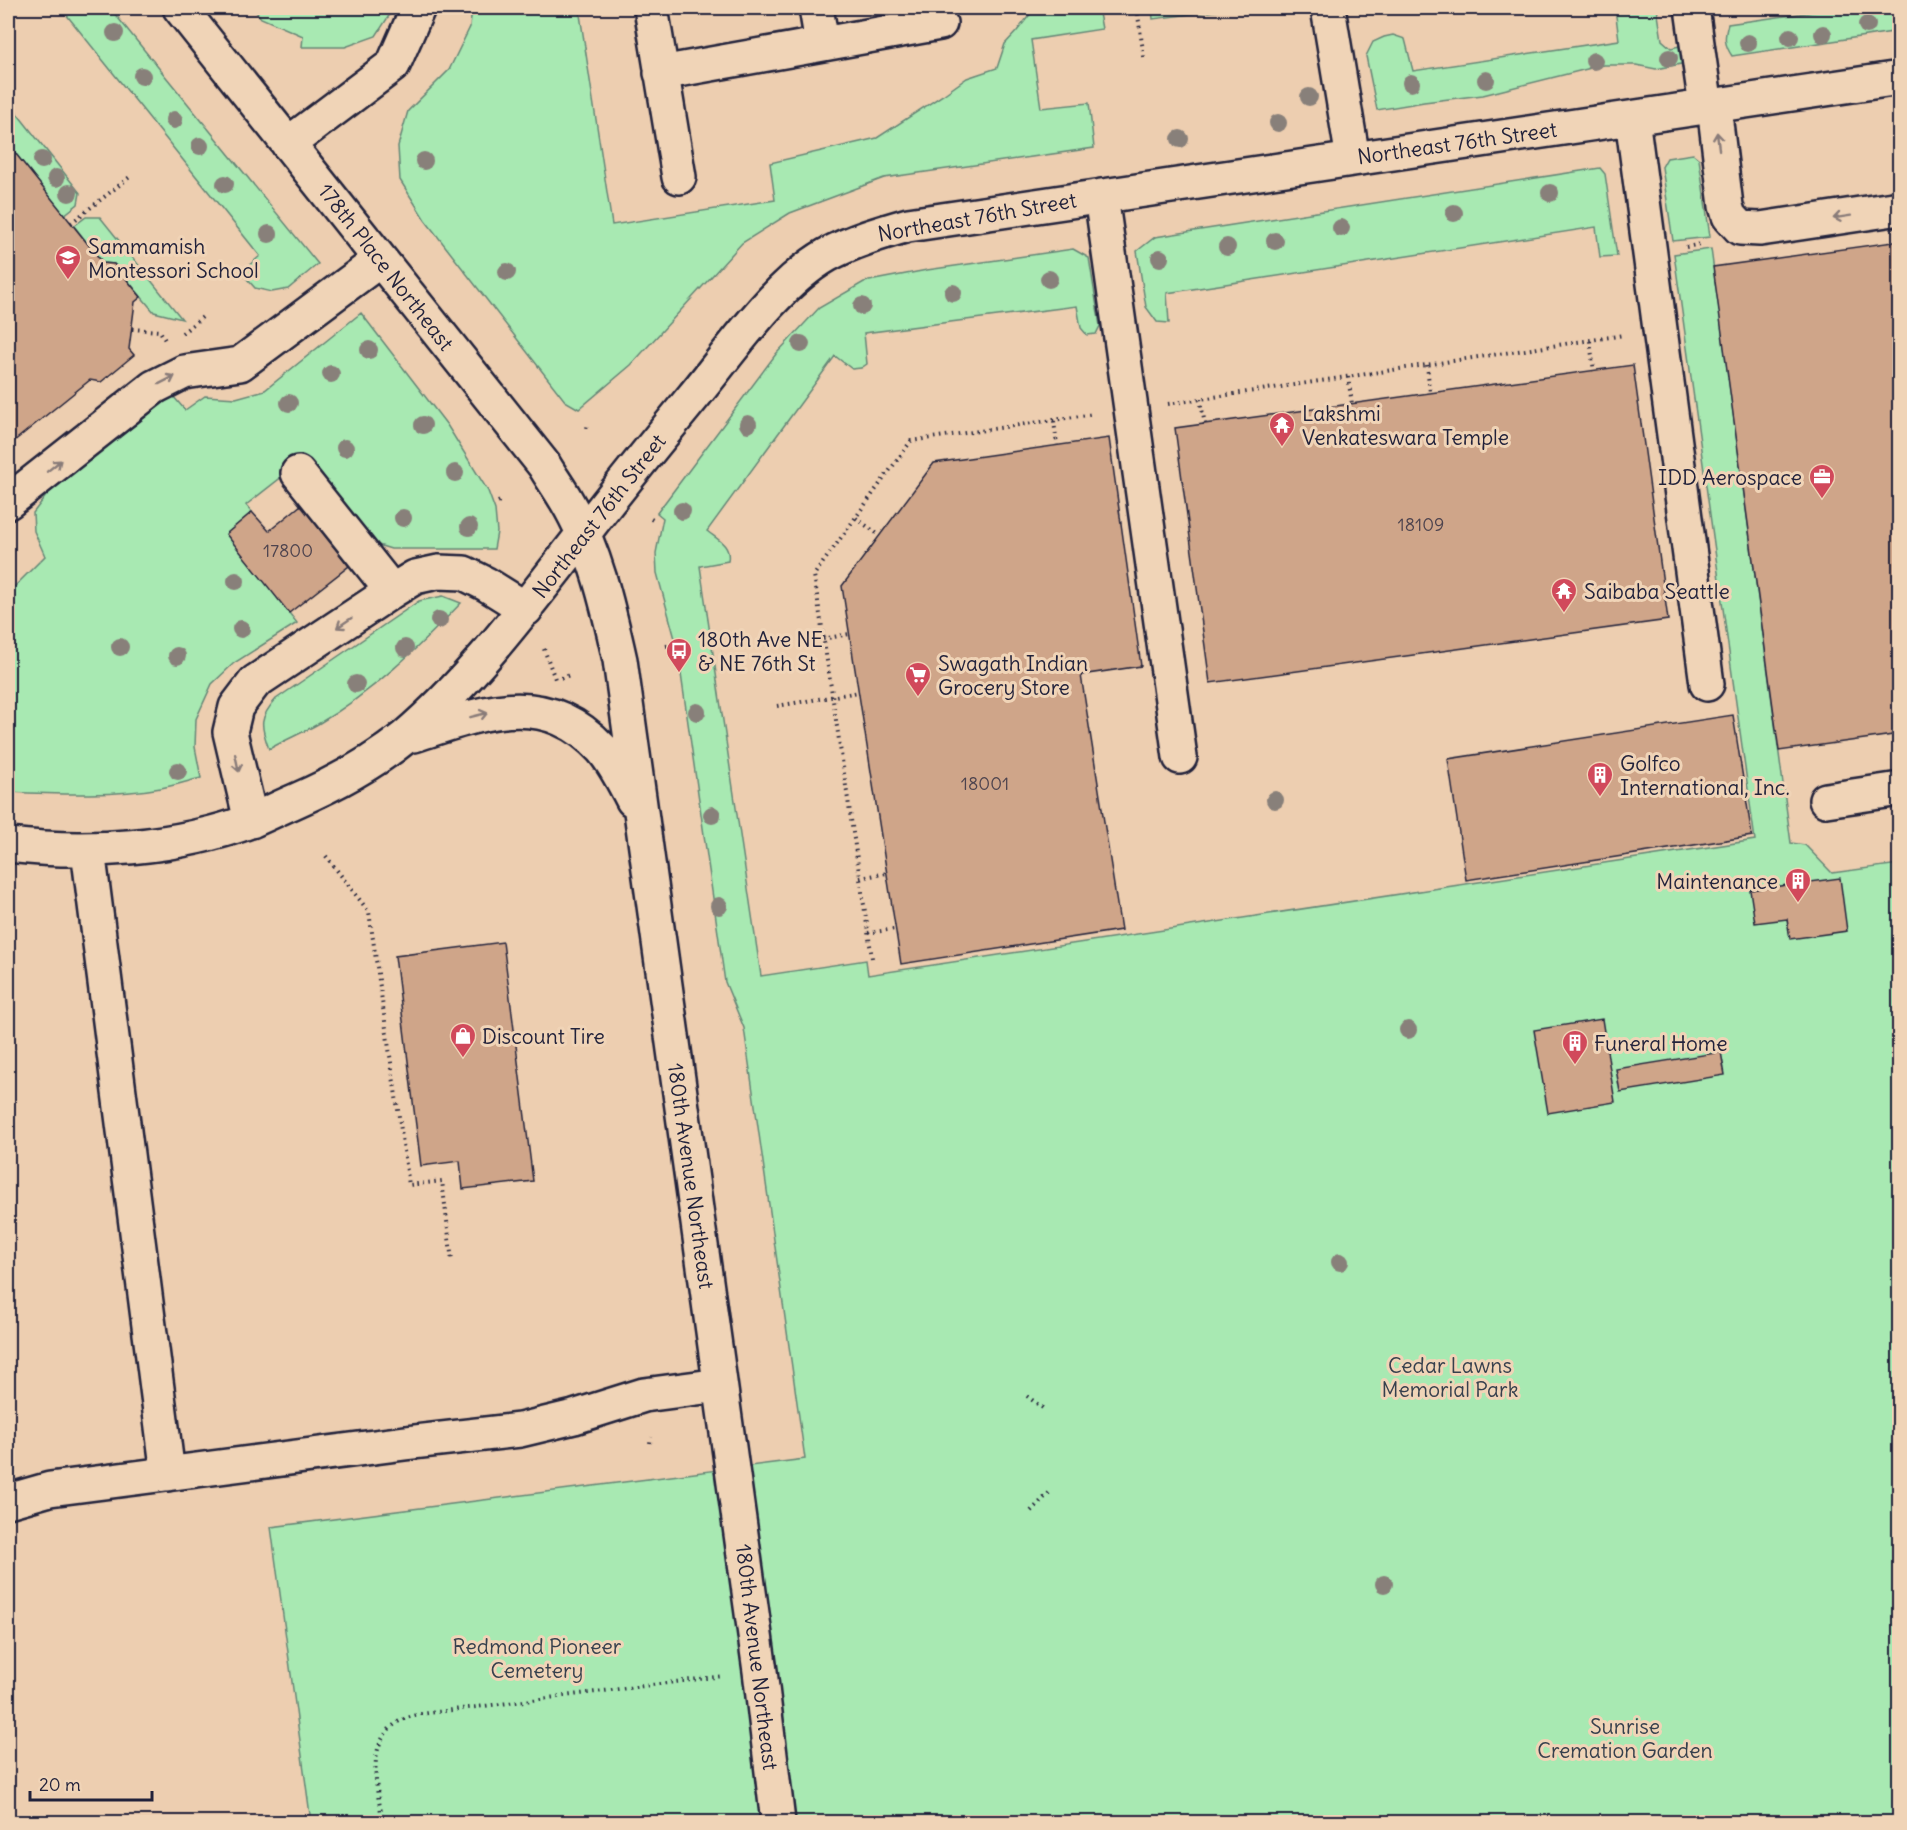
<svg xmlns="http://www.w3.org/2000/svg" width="1907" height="1830" font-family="Delius,sans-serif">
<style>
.green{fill:#a8e9b2;stroke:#658676;stroke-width:1.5}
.building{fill:#cfa589;stroke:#22223b;stroke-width:1.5}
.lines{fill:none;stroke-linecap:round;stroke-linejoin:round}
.minor-casing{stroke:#22223b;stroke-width:38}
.path{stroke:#22223b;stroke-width:4;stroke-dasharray:1.5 4.5;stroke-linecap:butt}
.minor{stroke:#f0d4b7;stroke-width:33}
.tree{fill:#88807a}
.oneway{stroke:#897b79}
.labels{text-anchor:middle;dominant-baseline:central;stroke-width:6;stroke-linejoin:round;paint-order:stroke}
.number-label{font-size:18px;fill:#4d434e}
.street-label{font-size:21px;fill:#22223b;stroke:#f0d4b7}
.poi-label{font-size:21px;fill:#22223b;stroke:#f0d4b7;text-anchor:start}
.park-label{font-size:21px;fill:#36404d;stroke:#f0d4b7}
</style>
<rect width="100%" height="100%" fill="#edceb0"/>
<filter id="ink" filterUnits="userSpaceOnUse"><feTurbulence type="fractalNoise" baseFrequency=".0167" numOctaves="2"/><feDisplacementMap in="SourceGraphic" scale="12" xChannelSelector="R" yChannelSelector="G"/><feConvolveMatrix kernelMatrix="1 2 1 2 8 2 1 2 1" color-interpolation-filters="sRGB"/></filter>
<g filter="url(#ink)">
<!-- green -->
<path class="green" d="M61,8H110L318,264L288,289L272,292L255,288L241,272L260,256Z
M253,8H394L376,36L345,47H302L303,36L261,18Z
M472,8H579L612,225L775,200L770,163L877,138L943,95L967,78L997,68L1005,44L1017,31L1035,8H1098L1102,29L1031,40L1041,108L1089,103L1094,148L884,178L790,213L742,243L631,365L579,409L565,401L425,220L400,180L398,146L408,111L449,70L470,27Z
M1152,8H1237L1153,19Z
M1615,8H1657L1662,40L1671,48L1689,44L1690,55L1681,64L1656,69L1636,65H1603L1483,95L1424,102L1377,110L1366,56L1373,42L1384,37L1393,35L1405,39L1413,71L1619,40Z
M1841,8H1899V31L1732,56C1724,44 1724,38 1728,24Z
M8,102L80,193L78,204L64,215L8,144Z
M1693,154L1699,159L1710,237L1673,241L1662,167L1667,158Z
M1600,168L1605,174L1617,256L1600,257L1596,227L1167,293L1169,323L1157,322L1146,307L1137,251L1155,237Z
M86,217H100L182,319L154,312L114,264L103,263L74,226Z
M1073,249L1089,258L1100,326L1096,334L1087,335L1081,328L1077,306L864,333L867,364L861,368L852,369L835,356L707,531C718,540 731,545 728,561L700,566L761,976L866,960L868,975L1755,840L1674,254L1711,249L1791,843L1805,845L1832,873L1899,864V1822H311L271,1527L805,1459L744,1028L725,982L677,646L657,573L656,553L663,518L657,513L776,354L819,308L864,282L927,270Z
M361,313L447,425L488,491L495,510L497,532L494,549H391L375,544L306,458L246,505L252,512L227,533L297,623L234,663L212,684L196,719L195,747L201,778C188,781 174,786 161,788C111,797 58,794 8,792V593L45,556L34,531L33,513L52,488L173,396L185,410L205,396L236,398L265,390Z
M443,596L461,603C418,648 373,692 318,724C302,733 285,740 269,749C260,725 259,718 276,699L419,601Z"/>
<!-- building -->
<path class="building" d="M8,144L103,263L114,264L141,297L135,302L129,349L134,355L101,382L90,380L8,446Z
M1900,241V734L1779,751L1713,267Z
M1633,365L1668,620L1210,683L1175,428Z
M1109,438L1141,666L1081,675L1121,930L901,964L842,586L934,463Z
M301,505L349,566L289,613L226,534L252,512L269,531Z
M1733,715L1752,836L1466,880L1448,759Z
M1840,878L1847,931L1790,939L1787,919L1755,923L1750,890Z
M503,942L533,1181L463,1189L460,1161L421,1166L395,956Z
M1602,1019L1615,1102L1548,1113L1534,1030Z
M1721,1052L1725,1075L1620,1092L1616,1069Z"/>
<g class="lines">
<defs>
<path id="minor" d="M180,8L544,465C551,477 559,488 566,500C595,548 608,606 620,660L760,1671L778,1822
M651,8L679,177
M816,8L822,43
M1328,8L1353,159
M1692,8L1706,107
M661,73L940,23
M1714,106L1726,206L1729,216L1740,228L1760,229L1900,208
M1632,118L1707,684
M288,144L393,65L418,8
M1101,196L1180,757
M298,473L392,591
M8,502L154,387L184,372L240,364L380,260
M414,735C482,713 544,687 602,749C615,764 624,783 633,800
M1826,800L1900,789
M251,821L230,732L236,707L255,682L392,591L415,577L438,572L464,573L486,584L526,609
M8,845C87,854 177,849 253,820C267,814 281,807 295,801C334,784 372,764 405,737C474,678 528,604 584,533C619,487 656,442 693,397C731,351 775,285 827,255C853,241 880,233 908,225L1900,78
M88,850L168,1474
M8,1501L50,1489L405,1443L520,1430L574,1417L644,1395L720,1385"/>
</defs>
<!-- minor casing -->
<use href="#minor" class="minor-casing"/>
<!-- path -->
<path class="path" d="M1137,8L1144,58
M71,223L131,176
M1686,247L1702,244
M132,329L160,331L165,340
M182,333L205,315
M1590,341L1594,371
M1427,365L1430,393
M1348,377L1352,404
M1200,399L1205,424
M1168,404L1624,335
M1054,421L1057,445
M587,428L588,423
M498,502L502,500
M856,518L879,535
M651,519L656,522
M823,639L849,634
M666,646L671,645
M544,649L555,679
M561,678L570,675
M777,706L859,692
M326,856L369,912L409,1185L442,1181L452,1261
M860,878L887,873
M868,933L895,929
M872,958L814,575L911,441L1094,414
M1027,1396L1044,1409
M650,1443L651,1437
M1031,1511L1052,1490
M383,1822C377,1789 364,1744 398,1722C405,1718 413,1716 421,1714L723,1676"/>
<!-- minor -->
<use href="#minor" class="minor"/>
</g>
<!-- trees -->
<g class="tree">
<circle cx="1867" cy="25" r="9"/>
<circle cx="115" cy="33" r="9"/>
<circle cx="1823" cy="34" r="9"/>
<circle cx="1790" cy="37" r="9"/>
<circle cx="1748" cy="43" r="9"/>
<circle cx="1669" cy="58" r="9"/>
<circle cx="1594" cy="61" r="9"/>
<circle cx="142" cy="76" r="9"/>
<circle cx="1486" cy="80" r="9"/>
<circle cx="1411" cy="83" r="9"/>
<circle cx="1309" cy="97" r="9"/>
<circle cx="174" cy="120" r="9"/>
<circle cx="1278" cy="123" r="9"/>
<circle cx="1180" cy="139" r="9"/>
<circle cx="200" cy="146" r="9"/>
<circle cx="42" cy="160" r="9"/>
<circle cx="424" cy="161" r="9"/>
<circle cx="56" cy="178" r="9"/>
<circle cx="225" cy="184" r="9"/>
<circle cx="69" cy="193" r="9"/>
<circle cx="1550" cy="193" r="9"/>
<circle cx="1454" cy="213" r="9"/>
<circle cx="1341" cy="228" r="9"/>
<circle cx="269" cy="234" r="9"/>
<circle cx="1275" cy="241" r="9"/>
<circle cx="1227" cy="247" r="9"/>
<circle cx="1160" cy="258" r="9"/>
<circle cx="507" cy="272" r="9"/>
<circle cx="1049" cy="279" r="9"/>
<circle cx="953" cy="293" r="9"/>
<circle cx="862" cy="306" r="9"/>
<circle cx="801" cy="344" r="9"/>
<circle cx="369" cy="350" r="9"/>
<circle cx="331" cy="374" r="9"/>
<circle cx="289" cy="403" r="9"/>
<circle cx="748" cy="424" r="9"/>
<circle cx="423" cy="425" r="9"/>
<circle cx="345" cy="448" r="9"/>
<circle cx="455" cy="473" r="9"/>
<circle cx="682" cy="511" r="9"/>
<circle cx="403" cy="518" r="9"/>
<circle cx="469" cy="527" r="9"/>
<circle cx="236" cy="581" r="9"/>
<circle cx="439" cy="620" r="9"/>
<circle cx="241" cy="629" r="9"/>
<circle cx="120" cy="647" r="9"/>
<circle cx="405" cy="648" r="9"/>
<circle cx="177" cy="656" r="9"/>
<circle cx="356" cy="684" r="9"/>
<circle cx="697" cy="712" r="9"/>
<circle cx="178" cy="771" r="9"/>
<circle cx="1275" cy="800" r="9"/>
<circle cx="712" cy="815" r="9"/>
<circle cx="719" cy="906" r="9"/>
<circle cx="1408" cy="1030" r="9"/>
<circle cx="1340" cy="1262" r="9"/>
<circle cx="1384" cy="1584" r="9"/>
</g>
<!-- one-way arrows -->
<defs><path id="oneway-shaft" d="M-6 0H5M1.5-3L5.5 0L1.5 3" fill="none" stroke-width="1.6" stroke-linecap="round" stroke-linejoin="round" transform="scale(1.5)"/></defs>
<g class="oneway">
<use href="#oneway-shaft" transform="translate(1718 141) rotate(-97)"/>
<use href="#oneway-shaft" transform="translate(1842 217) rotate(171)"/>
<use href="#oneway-shaft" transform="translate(167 380) rotate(-27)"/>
<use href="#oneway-shaft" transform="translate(54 466) rotate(-39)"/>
<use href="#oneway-shaft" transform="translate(344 623) rotate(146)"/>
<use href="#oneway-shaft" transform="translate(479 715) rotate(-14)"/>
<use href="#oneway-shaft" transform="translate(237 763) rotate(78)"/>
</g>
</g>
<!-- icons -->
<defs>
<symbol id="school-pin" viewBox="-11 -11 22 30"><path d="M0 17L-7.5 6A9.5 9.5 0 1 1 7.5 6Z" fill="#d1495b" stroke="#f0d4b7"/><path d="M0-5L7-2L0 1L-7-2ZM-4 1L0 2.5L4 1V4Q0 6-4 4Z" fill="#fff"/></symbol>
<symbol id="temple-pin" viewBox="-11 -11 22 30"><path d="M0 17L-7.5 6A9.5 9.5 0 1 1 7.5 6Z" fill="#d1495b" stroke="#f0d4b7"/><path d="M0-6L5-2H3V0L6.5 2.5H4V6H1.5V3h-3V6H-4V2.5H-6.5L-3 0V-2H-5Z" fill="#fff"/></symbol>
<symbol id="office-pin" viewBox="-11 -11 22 30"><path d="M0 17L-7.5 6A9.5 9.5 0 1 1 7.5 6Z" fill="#d1495b" stroke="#f0d4b7"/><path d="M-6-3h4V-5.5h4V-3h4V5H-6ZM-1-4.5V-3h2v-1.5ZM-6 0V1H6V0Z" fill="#fff"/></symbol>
<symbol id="bus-pin" viewBox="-11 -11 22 30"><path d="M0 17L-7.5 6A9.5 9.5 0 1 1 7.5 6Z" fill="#d1495b" stroke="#f0d4b7"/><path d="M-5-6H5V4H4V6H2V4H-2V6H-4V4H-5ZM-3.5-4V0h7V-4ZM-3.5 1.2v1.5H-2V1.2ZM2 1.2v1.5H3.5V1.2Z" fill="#fff"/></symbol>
<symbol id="supermarket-pin" viewBox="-11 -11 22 30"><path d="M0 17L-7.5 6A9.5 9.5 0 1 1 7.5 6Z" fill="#d1495b" stroke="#f0d4b7"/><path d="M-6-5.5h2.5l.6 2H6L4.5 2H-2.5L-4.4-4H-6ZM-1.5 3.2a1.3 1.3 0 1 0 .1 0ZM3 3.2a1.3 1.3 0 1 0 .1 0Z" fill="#fff"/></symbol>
<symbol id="building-pin" viewBox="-11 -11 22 30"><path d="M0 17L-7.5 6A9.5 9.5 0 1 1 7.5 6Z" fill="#d1495b" stroke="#f0d4b7"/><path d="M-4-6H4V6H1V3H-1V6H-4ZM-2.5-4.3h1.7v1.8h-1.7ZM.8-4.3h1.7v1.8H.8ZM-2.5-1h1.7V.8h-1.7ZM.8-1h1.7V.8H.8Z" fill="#fff"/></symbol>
<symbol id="shop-pin" viewBox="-11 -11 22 30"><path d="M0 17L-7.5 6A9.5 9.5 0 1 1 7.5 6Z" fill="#d1495b" stroke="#f0d4b7"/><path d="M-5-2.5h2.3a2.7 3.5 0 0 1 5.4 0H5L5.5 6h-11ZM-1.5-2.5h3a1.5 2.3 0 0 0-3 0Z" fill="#fff"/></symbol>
</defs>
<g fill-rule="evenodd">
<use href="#school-pin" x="53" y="243" width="30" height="40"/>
<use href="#temple-pin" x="1267" y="410" width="30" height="40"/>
<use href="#office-pin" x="1807" y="462" width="30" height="40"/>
<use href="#temple-pin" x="1549" y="576" width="30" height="40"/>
<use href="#bus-pin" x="664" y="636" width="30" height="40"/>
<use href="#supermarket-pin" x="903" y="660" width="30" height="40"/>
<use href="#building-pin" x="1585" y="760" width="30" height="40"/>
<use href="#building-pin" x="1783" y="866" width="30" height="40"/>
<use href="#shop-pin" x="448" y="1021" width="30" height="40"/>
<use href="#building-pin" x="1560" y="1028" width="30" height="40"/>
</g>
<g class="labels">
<!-- number labels -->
<g class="number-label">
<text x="1421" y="524">18109</text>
<text x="288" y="550">17800</text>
<text x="985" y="783">18001</text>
</g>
<!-- street labels -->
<g class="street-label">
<text transform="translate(1457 143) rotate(-8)">Northeast 76th Street</text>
<text transform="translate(977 217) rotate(-10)">Northeast 76th Street</text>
<text transform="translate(386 267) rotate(52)">178th Place Northeast</text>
<text transform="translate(599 516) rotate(-52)">Northeast 76th Street</text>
<text transform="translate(691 1176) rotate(82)">180th Avenue Northeast</text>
<text transform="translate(757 1657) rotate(83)">180th Avenue Northeast</text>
</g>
<!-- poi labels -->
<g class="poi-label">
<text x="88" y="246">Sammamish<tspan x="88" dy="24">Montessori School</tspan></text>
<text x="1302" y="413">Lakshmi<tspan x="1302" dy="24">Venkateswara Temple</tspan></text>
<text x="1802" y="477" text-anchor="end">IDD Aerospace</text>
<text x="1584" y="591">Saibaba Seattle</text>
<text x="698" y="639">180th Ave NE<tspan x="698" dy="24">&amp; NE 76th St</tspan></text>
<text x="938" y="663">Swagath Indian<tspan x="938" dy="24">Grocery Store</tspan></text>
<text x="1620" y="763">Golfco<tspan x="1620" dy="24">International, Inc.</tspan></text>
<text x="1778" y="881" text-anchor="end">Maintenance</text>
<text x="482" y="1036">Discount Tire</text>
<text x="1594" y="1043">Funeral Home</text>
</g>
<!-- park labels -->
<g class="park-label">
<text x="1450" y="1365">Cedar Lawns<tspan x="1450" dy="24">Memorial Park</tspan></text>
<text x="537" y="1646">Redmond Pioneer<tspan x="537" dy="24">Cemetery</tspan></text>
<text x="1625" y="1726">Sunrise<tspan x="1625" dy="24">Cremation Garden</tspan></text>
</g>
</g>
<!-- margin -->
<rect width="1907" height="1830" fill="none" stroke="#f0d4b7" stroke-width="30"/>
<rect x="15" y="15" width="1877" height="1800" fill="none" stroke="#22223b" stroke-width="2" filter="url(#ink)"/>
<!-- scale -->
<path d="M30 1791v9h122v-9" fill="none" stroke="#22223b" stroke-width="3"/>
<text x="39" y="1791" font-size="18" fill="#22223b" stroke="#f0d4b7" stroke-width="4.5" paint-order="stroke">20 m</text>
</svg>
